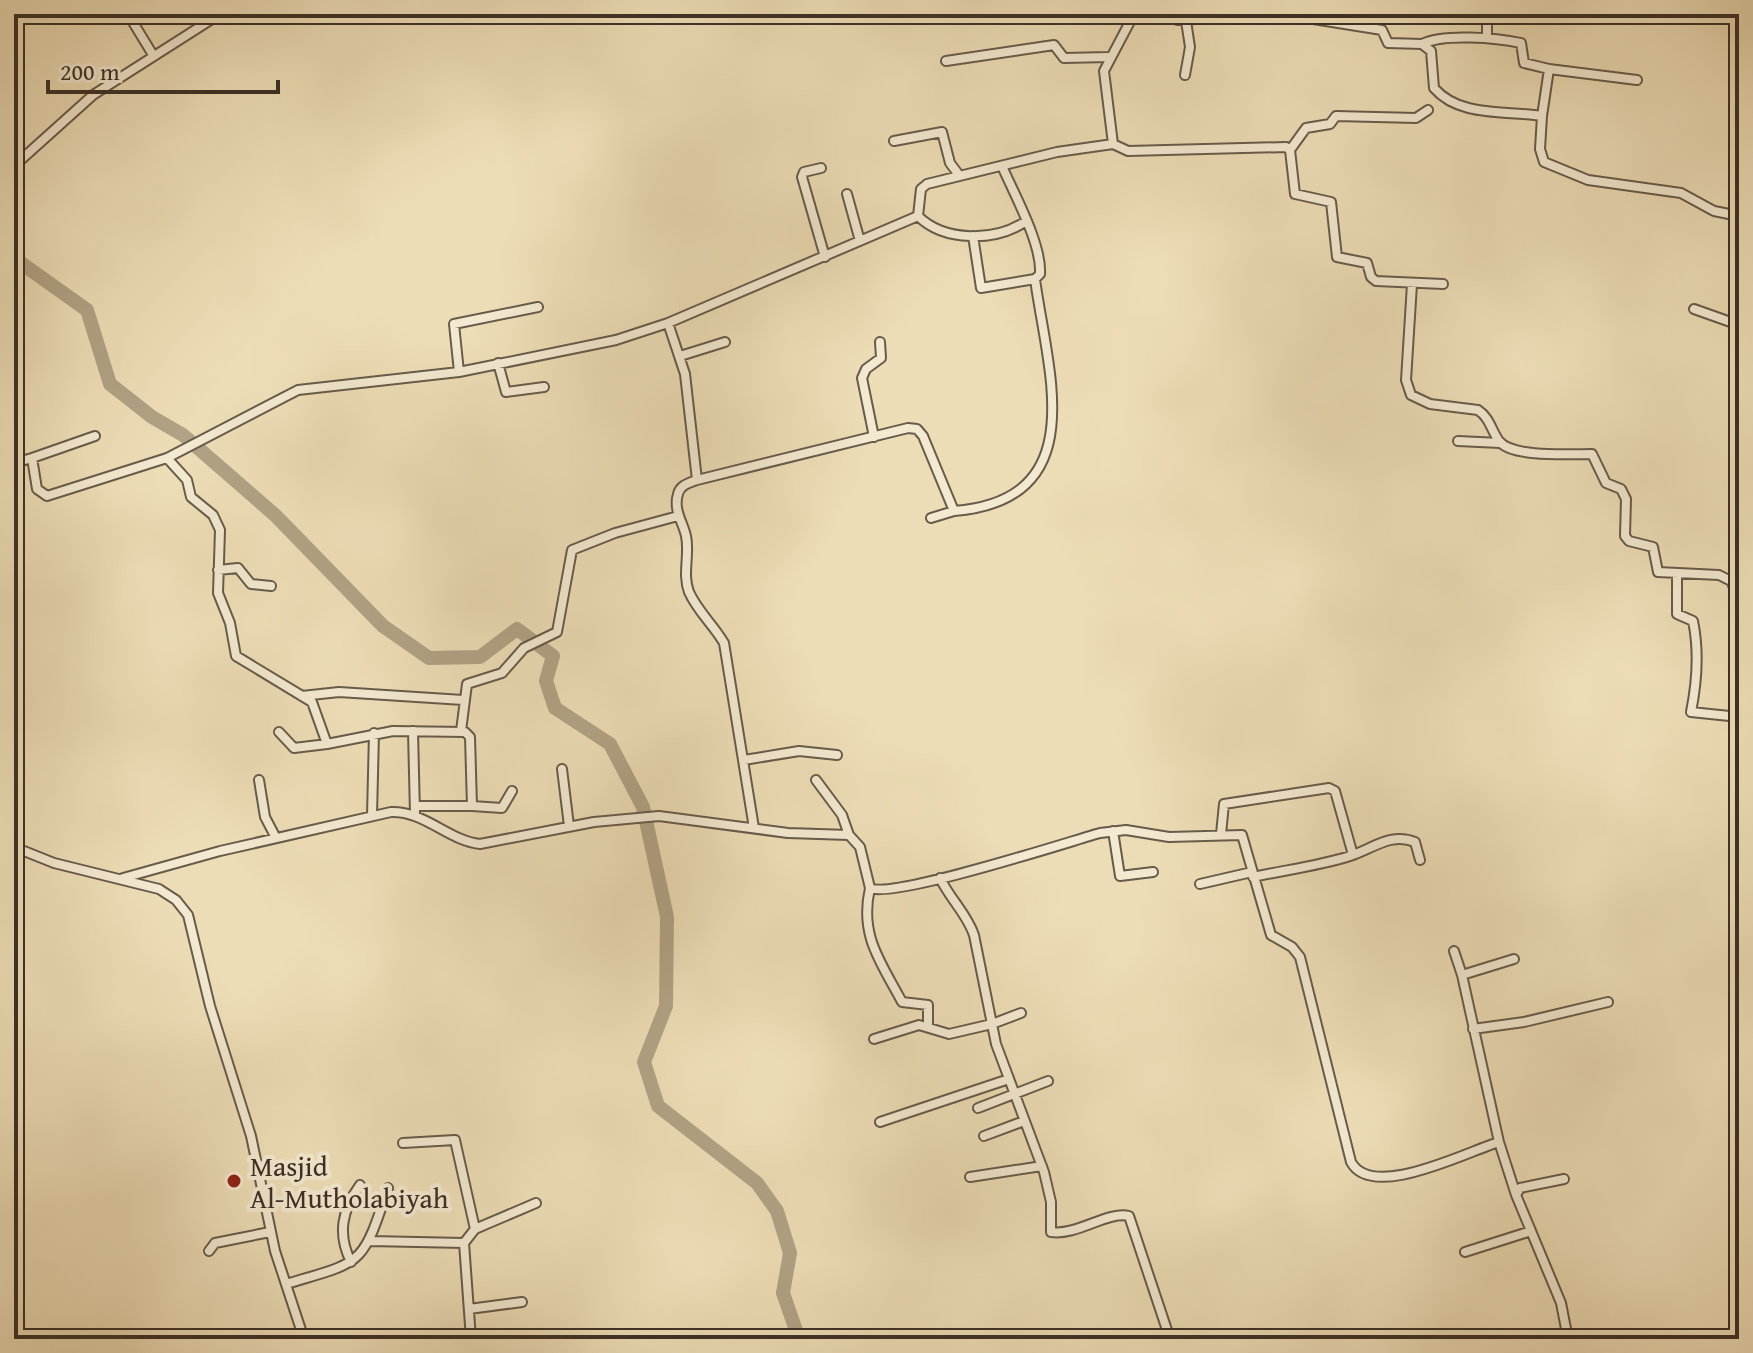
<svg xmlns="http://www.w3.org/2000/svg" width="1753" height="1353" font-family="'Gentium Book Plus',serif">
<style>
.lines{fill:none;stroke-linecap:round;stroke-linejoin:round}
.river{stroke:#b1a285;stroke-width:14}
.minor-casing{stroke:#685b4b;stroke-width:12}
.minor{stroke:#f3e9d0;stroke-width:8}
.poi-dot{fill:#8f2418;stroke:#f3e9d0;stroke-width:3}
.labels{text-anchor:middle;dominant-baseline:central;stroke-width:8;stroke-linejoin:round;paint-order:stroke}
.poi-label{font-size:28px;fill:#3c3027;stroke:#f3e9d0;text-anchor:start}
</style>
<rect width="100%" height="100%" fill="#edddb6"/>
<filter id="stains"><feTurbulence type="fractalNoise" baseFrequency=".0025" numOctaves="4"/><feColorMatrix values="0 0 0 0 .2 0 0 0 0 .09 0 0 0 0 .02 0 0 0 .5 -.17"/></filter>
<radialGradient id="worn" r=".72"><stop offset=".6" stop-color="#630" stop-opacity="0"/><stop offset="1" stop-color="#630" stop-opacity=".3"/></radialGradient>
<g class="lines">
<!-- river -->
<path class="river" d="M14,258L87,310L110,384L152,417L183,435L276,516L383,626L429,658L480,657L517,629L553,656L546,681L555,708L610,744L643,807L667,917L666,1006L644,1062L658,1106L757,1183L777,1211L790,1253L783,1293L799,1339"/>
<defs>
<path id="minor" d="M128,14L153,55
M1161,14L1178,20L1196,19
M1282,14L1382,30L1388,43L1422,44L1431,51L1434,88C1460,118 1506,110 1542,116L1540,149L1544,162L1588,180L1681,193L1714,211L1739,216
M1487,14V38
M1422,44C1444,33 1497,38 1521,43L1524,63L1549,69L1542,116
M946,61L1054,45L1064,58L1109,57
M1549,69L1637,80
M1185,75L1190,47L1186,21
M894,141L942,132L950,163L959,175
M1113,144L1104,71L1134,14
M1290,150L1306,128L1330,124L1336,116L1416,118L1428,110
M14,166L93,95L220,14
M821,168L804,172L802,177L825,257
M847,194L860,241
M918,216C944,242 996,242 1026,221
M973,236L981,288L1035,279L1040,274C1042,244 1014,194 1002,166
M1412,284L1406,380L1411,395L1430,404L1478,410C1490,418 1491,430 1499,441C1512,458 1571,454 1592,454L1606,483L1621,489L1626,499L1625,536L1629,541L1653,547L1658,572L1719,575L1731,581L1739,597
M1694,309L1739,325
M668,323L685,374L697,480C689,483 680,485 678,494C673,510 683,522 686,536C690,554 682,574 689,592C698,612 713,624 724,643L754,828
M680,356L725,342
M498,363L506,392L544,387
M459,372L454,324L538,307
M874,437L862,378L866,369L881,358L880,342
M1458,441L1500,443
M32,458L95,436
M167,458L187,480L191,497L213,515L220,530L218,593L230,623L236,656L312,702L327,744L393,731L465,732L470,737L472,806L502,808L512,791
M14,463L32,458L37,489L47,496L167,458L298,390L459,372L616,340L668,323L918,216L921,189L927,184L1057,152L1113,144L1128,151L1286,147L1290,150L1295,194L1331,202L1337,257L1367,263L1371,277L1376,281L1443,284
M697,480L908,428L917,429L923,436L954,511C1094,500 1047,370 1035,279
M931,518L954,511
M218,570L238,568L251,584L271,586
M1677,575V614L1693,621C1699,650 1697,682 1691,712L1739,717
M302,696L339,692L463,700
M413,731L415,814
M461,731L467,684L502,673L524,648L557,632L572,550L615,533L678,516
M279,732L294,748L327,744
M744,760L799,751L837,755
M562,769L569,826
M259,780L265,817L276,838
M816,780L842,815L849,835
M415,806H472
M372,816L374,733
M1113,831L1120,876L1153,872
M1221,834L1224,804L1329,788L1335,791L1353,855
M14,847L54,863L159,889L176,900L188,915L210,1006L251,1136L275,1251L304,1339
M1253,877C1285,870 1319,866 1350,856C1372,849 1391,832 1415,842L1420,860
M123,878L220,851L391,812C425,811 447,840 480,844L594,822L659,816L788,833L849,835L860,847L870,888C892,899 1065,843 1100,833L1126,830L1169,837L1242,835L1271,935L1292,947L1300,957L1351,1162C1372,1201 1466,1152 1499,1142L1462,975L1514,959
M940,878C950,899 967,914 974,935L996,1044L1044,1172L1051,1202V1232C1077,1236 1107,1211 1129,1216L1170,1339
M1200,884L1252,872
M870,888C859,936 881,962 902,1002L928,1005V1026
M1454,951L1462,975
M1473,1029L1524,1022L1608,1002
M874,1039L919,1025L949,1034L992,1024L1021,1013
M978,1108L1048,1081
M880,1122L1009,1079
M984,1136L1024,1121
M1499,1142L1516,1195
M403,1143L455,1140L475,1229L464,1243L471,1339
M970,1177L1042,1166
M1564,1179L1520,1188L1516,1195L1561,1303L1568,1339
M475,1229L536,1203
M370,1241L464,1243
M209,1251L215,1243L270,1232
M1465,1252L1531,1231
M351,1262C337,1234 342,1210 360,1185
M286,1284C364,1261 362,1266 388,1188
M469,1309L522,1302"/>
</defs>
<!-- minor casing -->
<use href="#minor" class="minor-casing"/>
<!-- minor -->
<use href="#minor" class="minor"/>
</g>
<!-- markers -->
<circle class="poi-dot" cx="234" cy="1181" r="8"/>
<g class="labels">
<!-- poi labels -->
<g class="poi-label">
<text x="250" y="1165">Masjid<tspan x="250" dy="32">Al-Mutholabiyah</tspan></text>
</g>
</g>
<!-- margin -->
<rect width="1753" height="1353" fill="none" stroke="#edddb6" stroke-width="48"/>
<rect x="16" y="16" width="1721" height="1321" fill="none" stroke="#3c3027" stroke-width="4"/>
<rect x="24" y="24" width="1705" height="1305" fill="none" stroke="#3c3027" stroke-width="2"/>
<!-- scale -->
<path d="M48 80v12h230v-12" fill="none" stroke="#3c3027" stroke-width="4"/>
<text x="60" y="80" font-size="24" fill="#3c3027" stroke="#f3e9d0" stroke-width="6" paint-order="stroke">200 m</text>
<rect width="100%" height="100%" filter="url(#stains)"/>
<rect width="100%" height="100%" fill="url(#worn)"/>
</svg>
